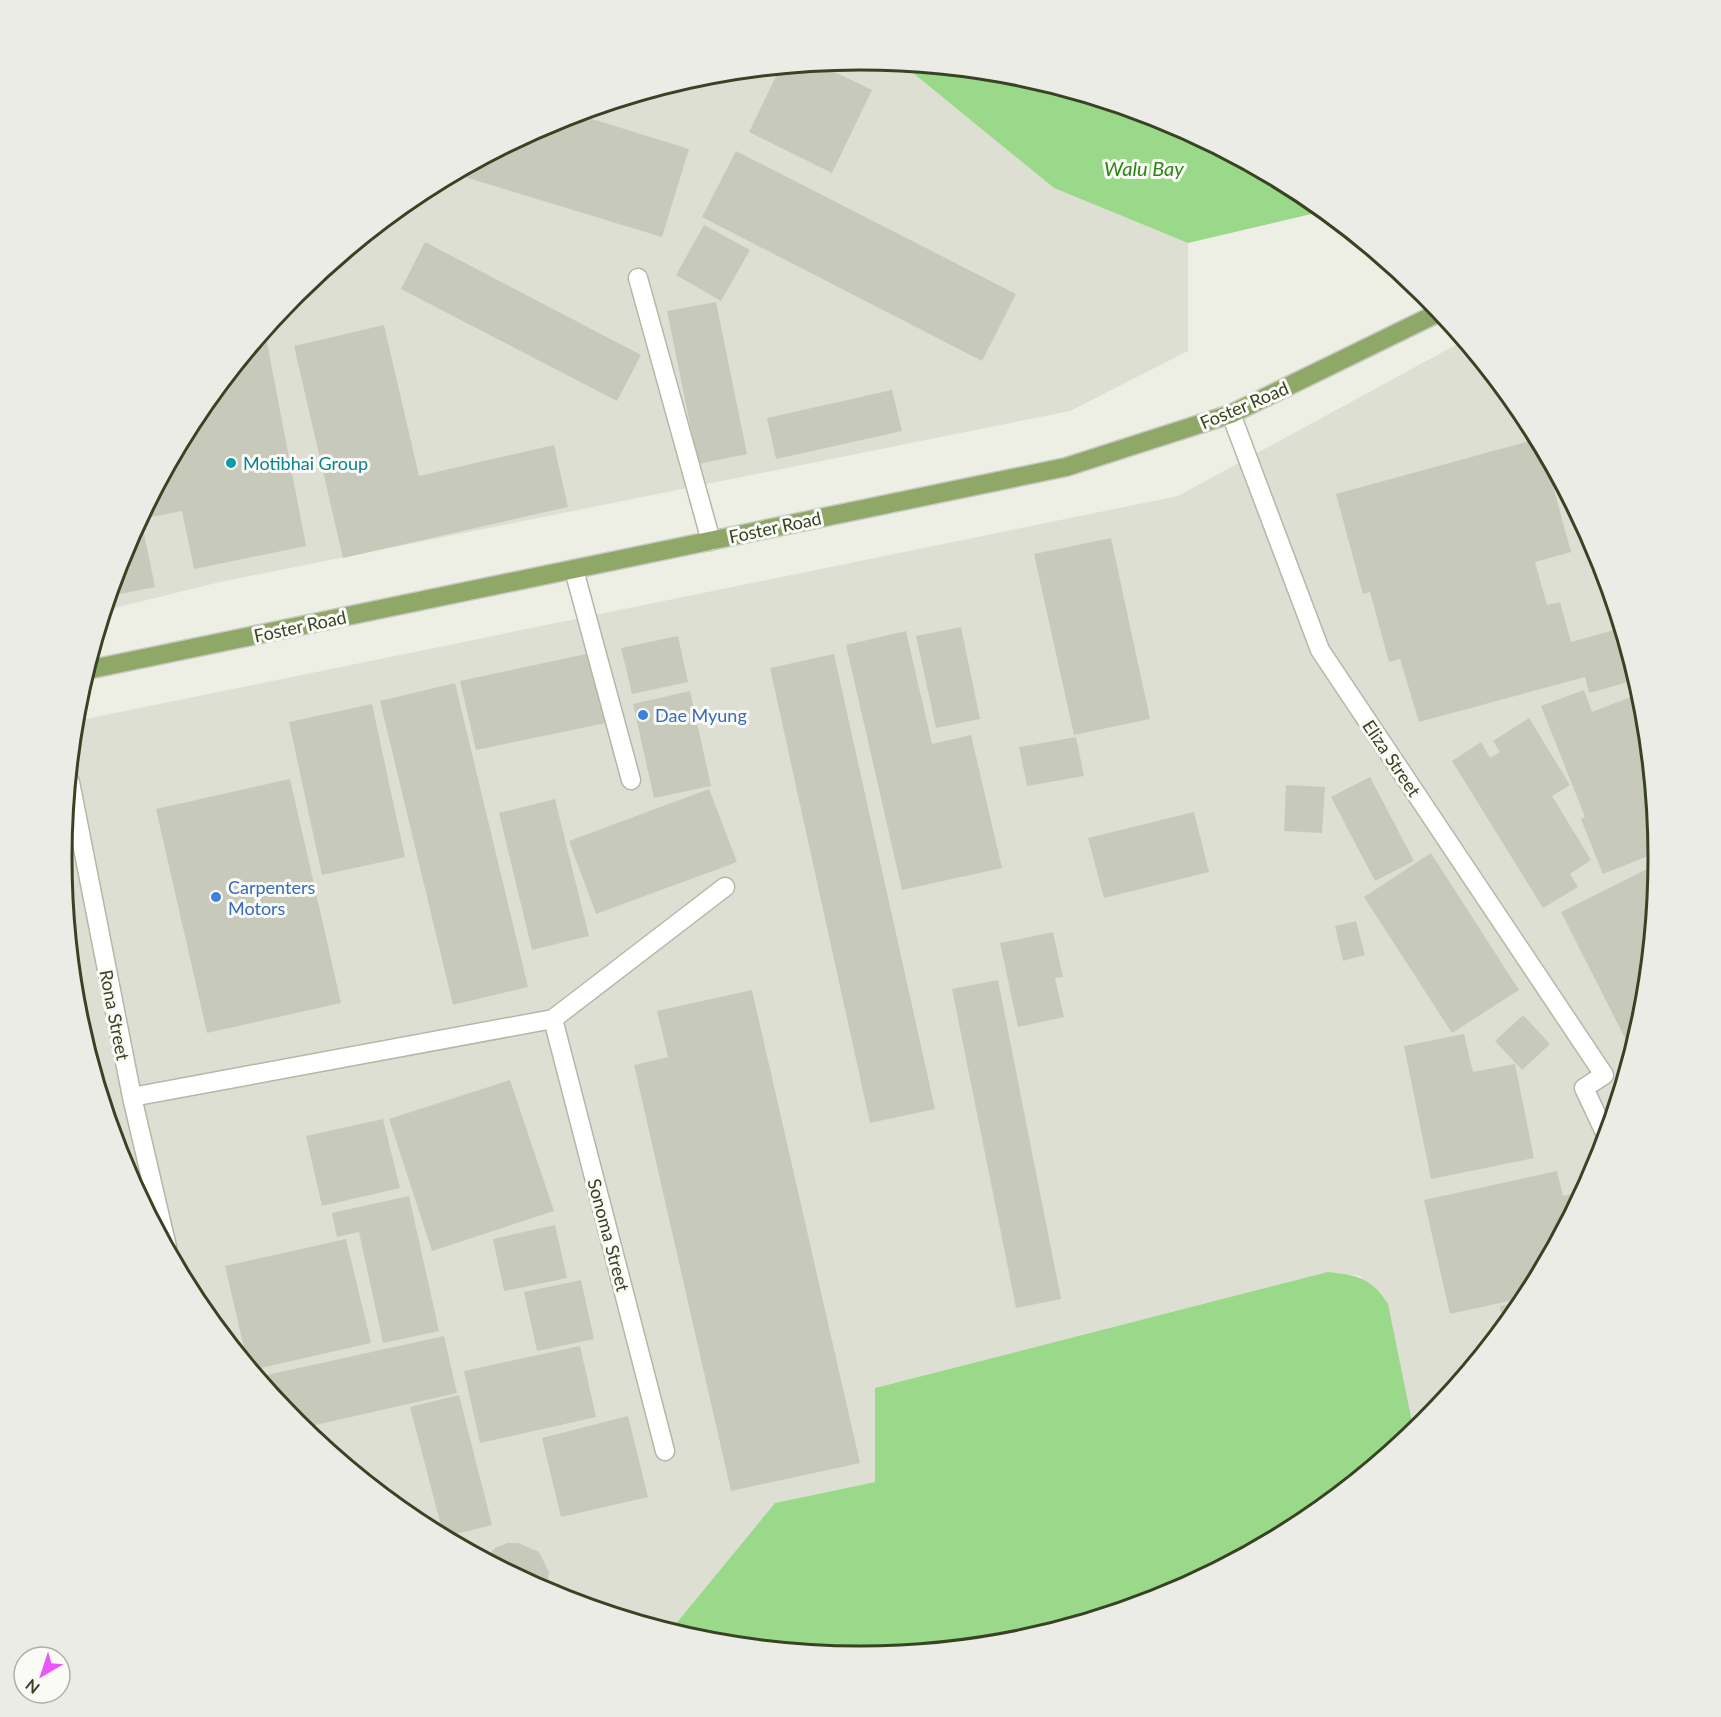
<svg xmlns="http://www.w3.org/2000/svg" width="1721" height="1717" font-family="Lato,sans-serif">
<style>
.built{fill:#dddfd3}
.water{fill:#9ad88a}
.building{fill:#c7caba}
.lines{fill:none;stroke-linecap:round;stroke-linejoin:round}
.minor-casing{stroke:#b3b8a7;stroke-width:21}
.major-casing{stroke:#c7cac1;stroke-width:21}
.minor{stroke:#fff;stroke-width:18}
.major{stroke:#8fa867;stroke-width:18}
.culture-dot{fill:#0f9aa8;stroke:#fafbf6;stroke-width:2}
.shop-dot{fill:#3f7fe0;stroke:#fafbf6;stroke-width:2}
.labels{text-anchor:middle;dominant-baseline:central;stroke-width:6;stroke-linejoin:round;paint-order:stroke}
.street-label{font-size:18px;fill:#374322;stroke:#fafbf6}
.culture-label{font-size:18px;fill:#0d838f;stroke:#fafbf6;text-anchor:start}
.shop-label{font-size:18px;fill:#366cbe;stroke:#fafbf6;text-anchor:start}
.water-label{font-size:20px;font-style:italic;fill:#2c8517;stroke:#fafbf6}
.rim{fill:none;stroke:#374322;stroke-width:3}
</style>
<rect width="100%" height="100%" fill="#edefe5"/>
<!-- built -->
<path class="built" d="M861,60L902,64L1054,188L1188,243V351L1070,411L220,582L106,610L123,553L197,415L296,294L417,194L555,121L705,75Z
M1463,341L1525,415L1598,553L1644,703L1659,859L1644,1015L1598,1164L1524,1302L1425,1423L1414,1432L1361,1276L1329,1272L875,1388V1482L775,1503L670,1631L555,1596L417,1522L296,1423L196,1302L123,1164L77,1014L62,858L76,721L1178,496Z"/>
<!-- water -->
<path class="water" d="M902,64L1017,75L1166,121L1304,195L1324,211L1188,243L1054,188Z
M1328,1272C1357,1275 1372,1278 1388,1304L1414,1432L1304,1523L1166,1596L1016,1642L860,1657L704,1642L670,1631L775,1503L875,1482V1388Z"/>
<!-- building -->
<path class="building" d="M818,64L872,90L832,173L749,132L780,68Z
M576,114L689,149L662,237L455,174L555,121Z
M736,151L1016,294L982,361L702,217Z
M704,225L750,250L721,301L676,275Z
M425,242L641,355L617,401L401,289Z
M716,302L747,454L698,464L667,311Z
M384,325L419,476L554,445L568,507L343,558L294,346Z
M265,332L306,546L194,569L182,511L141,519L155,587L110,596L123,553L197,415Z
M892,390L902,431L776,459L767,418Z
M1537,439L1543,449L1571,552L1535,562L1547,605L1560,602L1571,642L1614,630L1628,682L1589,693L1585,677L1419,722L1400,659L1389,662L1370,592L1363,594L1336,494Z
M1111,538L1150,719L1074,735L1034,554Z
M961,627L980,719L936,728L916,636Z
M906,631L932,744L971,735L1002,868L902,890L846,645Z
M678,636L688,682L632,694L621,648Z
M591,653L606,723L476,750L460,681Z
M834,654L935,1109L870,1123L770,668Z
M455,683L528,987L453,1005L380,701Z
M1584,690L1592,712L1641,693L1644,703L1658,852L1603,874L1581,819L1585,817L1541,706Z
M690,691L711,786L654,798L633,704Z
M372,704L405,857L322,875L289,722Z
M1529,718L1570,785L1552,796L1591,860L1570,874L1578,887L1543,908L1452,761L1481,742L1490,758L1500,752L1493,741Z
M1076,737L1084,776L1027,786L1019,747Z
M1370,777L1414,861L1375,881L1331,797Z
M290,779L341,1003L207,1033L156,809Z
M1286,785L1325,787L1322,833L1284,831Z
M709,789L737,862L596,914L569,841Z
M555,799L589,936L532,950L499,813Z
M1194,812L1209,872L1104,898L1088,838Z
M1431,853L1519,990L1452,1033L1364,897Z
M1659,863L1644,1015L1632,1052L1561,912Z
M1356,921L1365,955L1343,961L1335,926Z
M1053,932L1063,977L1055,978L1064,1017L1018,1027L1000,943Z
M70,938H73L77,952L71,954Z
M998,980L1061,1299L1016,1308L952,989Z
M752,990L860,1463L731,1491L634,1065L668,1057L657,1011Z
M1523,1015L1550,1044L1522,1070L1495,1041Z
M1464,1034L1473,1072L1515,1064L1534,1158L1431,1179L1404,1046Z
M510,1080L554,1211L432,1251L389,1119Z
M383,1119L400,1188L322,1206L306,1136Z
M1557,1171L1563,1196L1576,1193L1578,1202L1527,1297L1450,1314L1424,1200Z
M409,1196L439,1331L383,1343L359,1232L337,1237L332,1213Z
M555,1225L567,1278L504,1291L493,1239Z
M346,1239L371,1343L252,1370L248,1365L225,1266Z
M581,1280L594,1339L537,1351L524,1292Z
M1525,1301L1524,1302L1504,1327L1500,1306Z
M444,1336L457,1393L302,1428L258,1377Z
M580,1346L596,1417L480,1443L464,1371Z
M459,1395L492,1525L444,1537L410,1407Z
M628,1416L648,1497L561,1517L542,1438Z
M507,1543H518L539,1552L549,1572L546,1591L485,1559L495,1548Z"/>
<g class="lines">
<defs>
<path id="minor" d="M638,278L711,541
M1231,414L1320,650L1604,1075L1584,1088L1607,1137
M574,570L631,780
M70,782L132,1097L167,1247
M553,1019L665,1451
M132,1097L553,1019L725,887"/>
<path id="major" d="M87,670L1066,467L1231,414L1440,312"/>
</defs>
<!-- minor casing -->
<use href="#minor" class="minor-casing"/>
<!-- major casing -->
<use href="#major" class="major-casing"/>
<!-- minor -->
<use href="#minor" class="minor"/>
<!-- major -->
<use href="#major" class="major"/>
</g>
<!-- markers -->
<circle class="culture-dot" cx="231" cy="463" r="6"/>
<g class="shop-dot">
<circle cx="643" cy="715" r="6"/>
<circle cx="216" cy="897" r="6"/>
</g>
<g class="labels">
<!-- street labels -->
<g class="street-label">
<text transform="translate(1244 405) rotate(-23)">Foster Road</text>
<text transform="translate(775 527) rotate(-12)">Foster Road</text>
<text transform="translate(300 626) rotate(-12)">Foster Road</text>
<text transform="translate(1392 758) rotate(56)">Eliza Street</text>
<text transform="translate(115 1015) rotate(79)">Rona Street</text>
<text transform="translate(609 1235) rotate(75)">Sonoma Street</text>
</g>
<!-- culture labels -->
<g class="culture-label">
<text x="243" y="463">Motibhai Group</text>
</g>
<!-- shop labels -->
<g class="shop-label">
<text x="655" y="715">Dae Myung</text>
<text x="228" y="887">Carpenters<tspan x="228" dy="21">Motors</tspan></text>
</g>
<!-- water labels -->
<g class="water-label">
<text x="1144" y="168">Walu Bay</text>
</g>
</g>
<!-- crop -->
<path d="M0 0H1721V1717H0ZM72 858a788 788 0 1 1 1576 0a788 788 0 1 1-1576 0Z" fill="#eaece5" fill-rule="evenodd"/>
<path class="rim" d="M72 858a788 788 0 1 1 1576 0a788 788 0 1 1-1576 0Z"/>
<!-- north arrow -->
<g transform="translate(42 1675) rotate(219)"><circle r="28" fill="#fafbf6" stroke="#acb1a1" stroke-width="1.5"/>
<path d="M0-4.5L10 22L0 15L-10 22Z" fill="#e957fc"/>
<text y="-9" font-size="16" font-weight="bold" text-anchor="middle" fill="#374322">N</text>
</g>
</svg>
